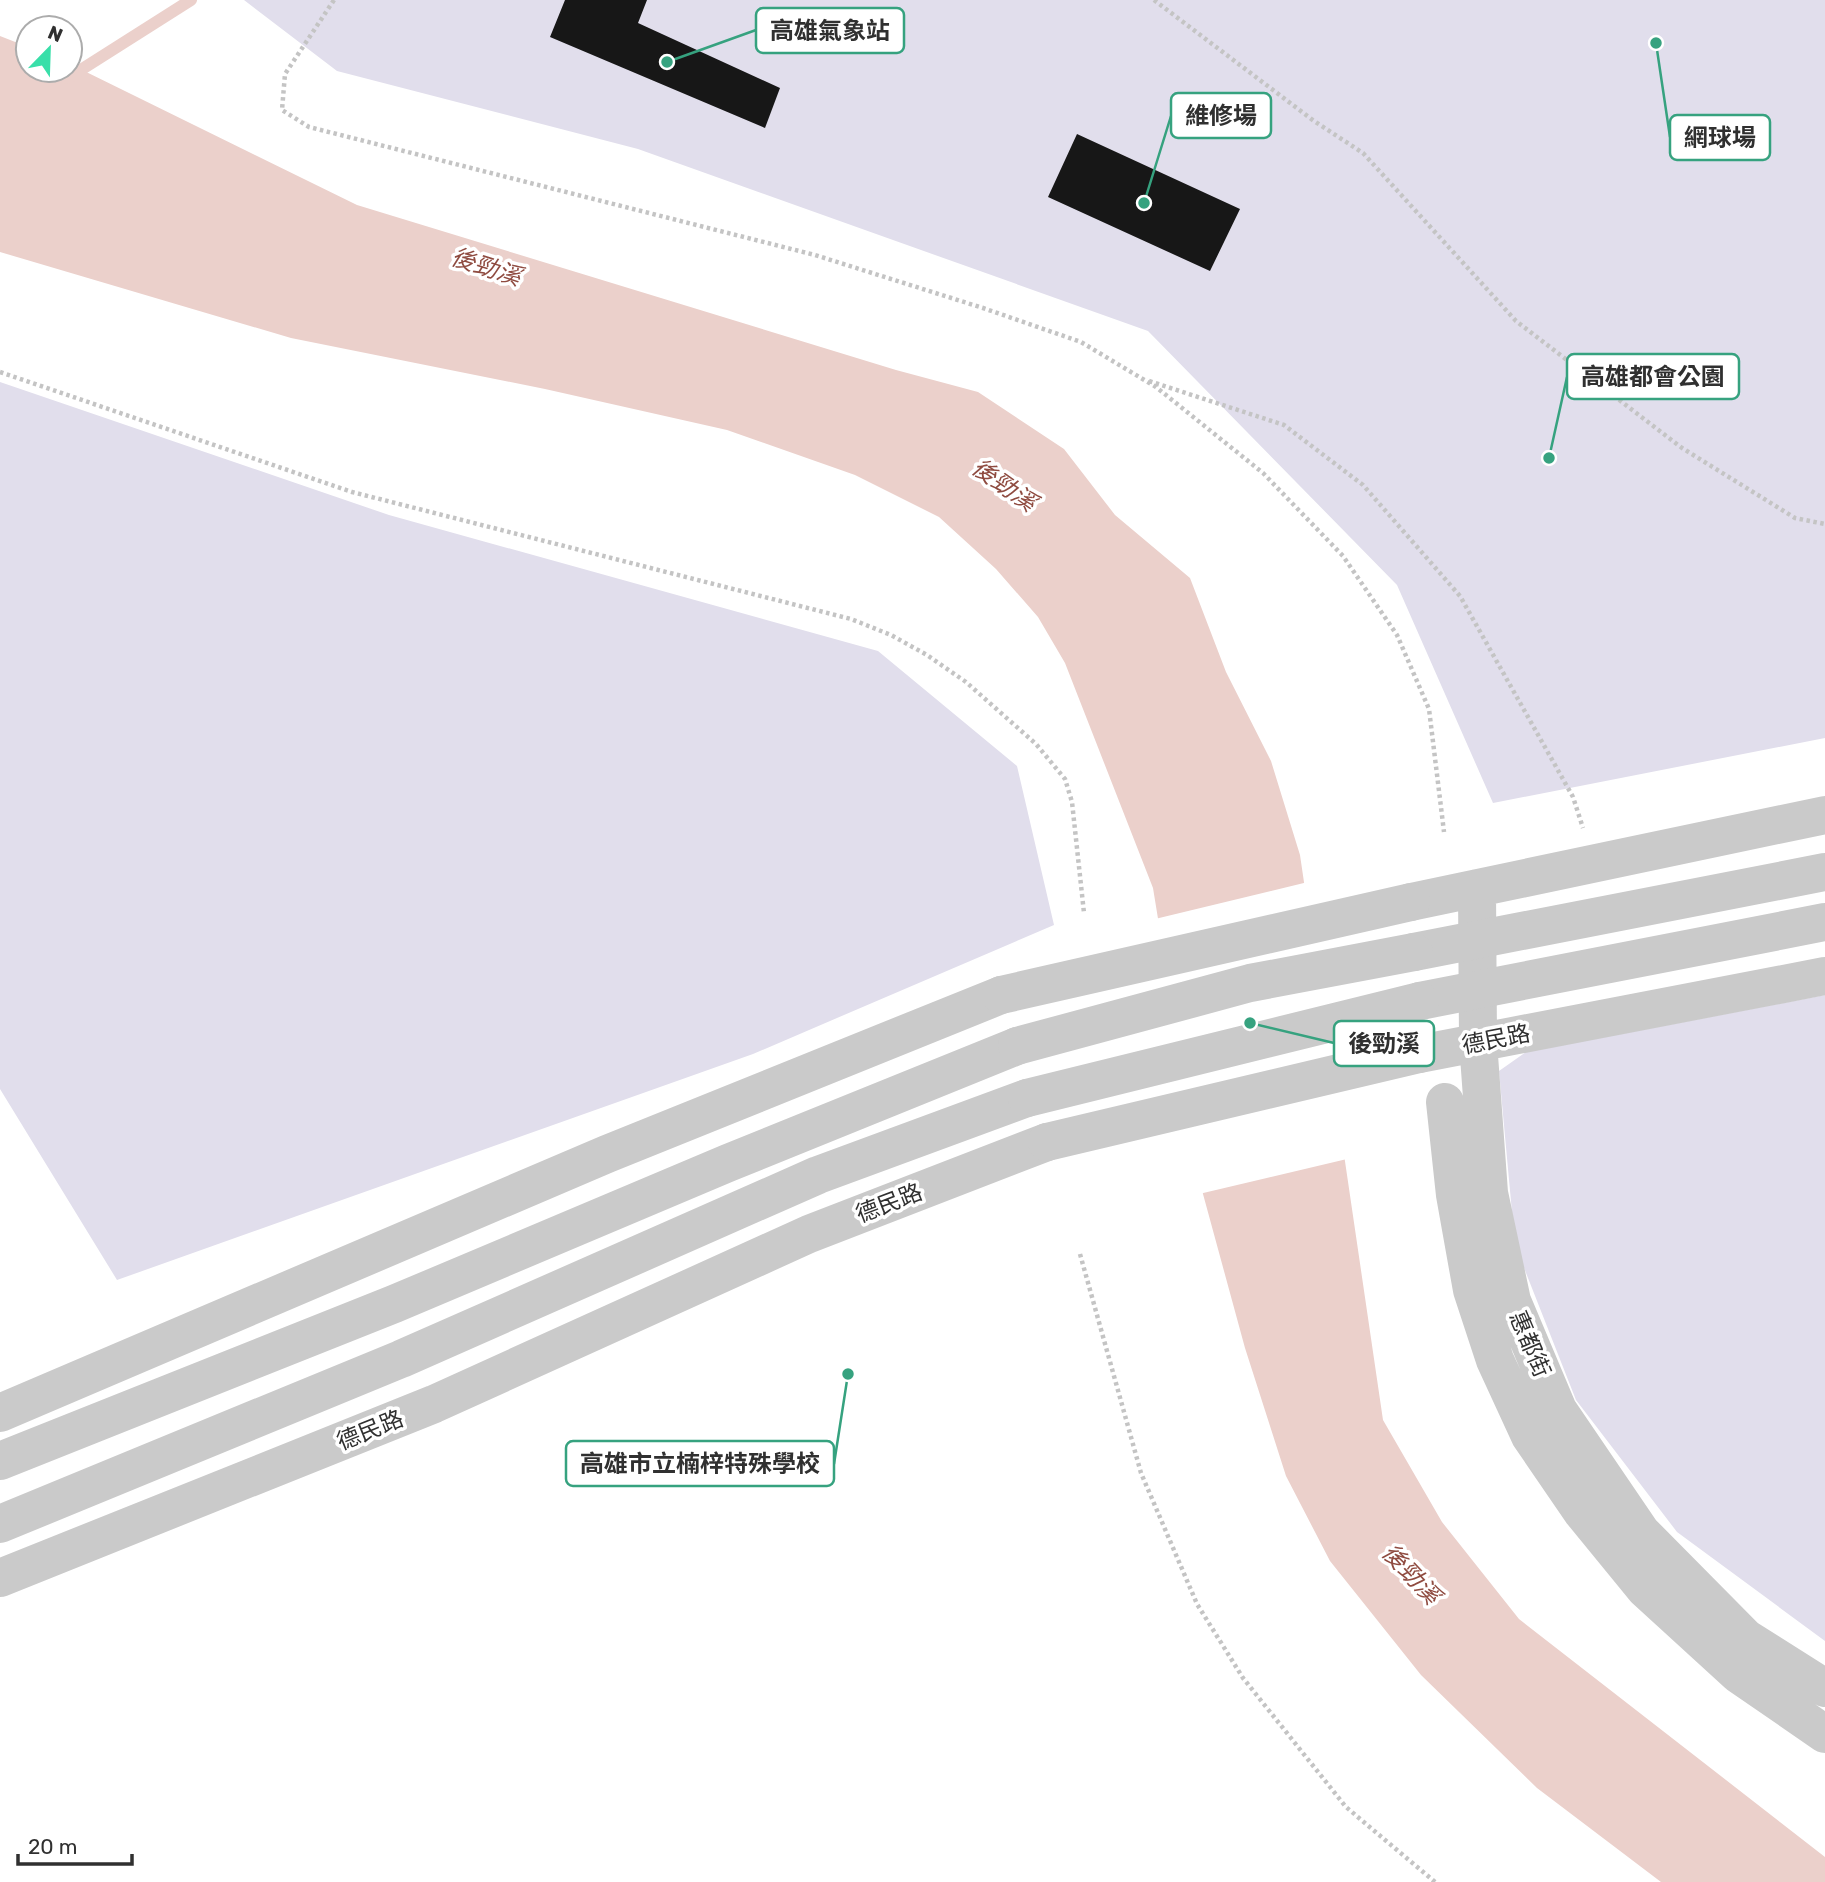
<svg xmlns="http://www.w3.org/2000/svg" width="1825" height="1882" font-family="Rubik,'Noto Sans TC',sans-serif">
<style>
.green{fill:#e1deec}
.water{fill:#ebd0cb}
.pier{fill:#fff}
.lines{fill:none;stroke-linecap:round;stroke-linejoin:round}
.stream{stroke:#ebd0cb;stroke-width:12}
.building{fill:#171717}
.path{stroke:#c4c4c4;stroke-width:4.5;stroke-dasharray:3.5 3.5;stroke-linecap:butt}
.minor{stroke:#cacaca;stroke-width:38}
.tertiary{stroke:#cacaca;stroke-width:38}
.minor-bridge{stroke:#cacaca;stroke-width:38}
.tertiary-bridge{stroke:#cacaca;stroke-width:38}
.labels{text-anchor:middle;dominant-baseline:central;stroke-width:7;stroke-linejoin:round;paint-order:stroke}
.street-label{font-size:23px;fill:#303030;stroke:#fff}
.water-label{font-size:24px;font-style:italic;fill:#8f4b40;stroke:#fff}
.leader{fill:none;stroke:#36a27f;stroke-width:2.5}
.callout-dot{fill:#36a27f;stroke:#fff;stroke-width:2.5}
.callout{fill:#fff;stroke:#36a27f;stroke-width:2.5}
.callout-label{font-size:24px;text-anchor:middle;font-weight:bold;fill:#303030}
</style>
<rect width="100%" height="100%" fill="#fff"/>
<!-- green -->
<path class="green" d="M244,0H1825V738L1493,803L1397,585L1148,331L638,149L337,71Z
M0,382L389,515L878,651L1017,766L1054,925L753,1054L117,1280L0,1089Z
M1825,995V1641L1677,1532L1576,1400L1515,1245L1499,1071L1526,1052Z"/>
<!-- water -->
<path class="water" d="M0,36L28,47V70H70V64L357,205L896,370L978,392L1064,449L1115,515L1190,578L1226,672L1271,761L1300,855L1383,1420L1442,1522L1519,1619L1825,1857V1882H1661L1537,1788L1421,1675L1330,1561L1286,1476L1245,1348L1203,1194L1153,888L1065,663L1038,617L996,569L939,517L855,475L727,430L545,389L291,338L0,252Z"/>
<!-- pier -->
<path class="pier" d="M1308,882L1347,1159L1199,1194L1155,919Z"/>
<g class="lines">
<!-- stream -->
<path class="stream" d="M68,78L191,0"/>
</g>
<!-- building -->
<path class="building" d="M565,0H647L638,23L780,88L765,128L550,37Z
M1077,134L1240,209L1210,271L1048,197Z"/>
<g class="lines">
<!-- path -->
<path class="path" d="M334,0L285,74L282,110L309,127L815,255L983,308L1081,342L1156,387L1263,473L1343,556L1397,635L1429,709L1444,832
M1154,0L1314,121L1363,153L1516,321L1682,448L1795,518L1825,524
M0,372L352,492L851,619L891,635L927,655L966,682L1036,744L1065,779L1072,802L1084,913
M1149,381L1284,425L1363,485L1460,596L1573,797L1583,828
M1080,1254L1141,1473L1197,1604L1243,1678L1346,1807L1435,1882"/>
<!-- minor -->
<path class="minor" d="M1477,888L1478,1042L1489,1193L1512,1301L1558,1410L1641,1532L1746,1638L1825,1688
M1411,902L1825,815
M1419,1054L1825,976
M1445,1102L1455,1195L1472,1290L1495,1360L1530,1436L1582,1512L1645,1589L1738,1674L1825,1734
M0,1413L607,1154L1001,995
M0,1578L434,1404L809,1234L1047,1142"/>
<!-- tertiary -->
<path class="tertiary" d="M1414,952L1825,872
M1420,1001L1825,922
M0,1461L394,1304L728,1163L1017,1046
M0,1524L401,1359L818,1175L1027,1098"/>
<!-- minor-bridge -->
<path class="minor-bridge" d="M1001,995L1411,902
M1047,1142L1419,1054"/>
<!-- tertiary-bridge -->
<path class="tertiary-bridge" d="M1017,1046L1250,983L1414,952
M1027,1098L1420,1001"/>
</g>
<g class="labels">
<!-- street labels -->
<g class="street-label">
<text transform="translate(1496 1039) rotate(-11)">德民路</text>
<text transform="translate(889 1203) rotate(-21)">德民路</text>
<text transform="translate(1530 1344) rotate(67)">惠都街</text>
<text transform="translate(370 1430) rotate(-22)">德民路</text>
</g>
<!-- water labels -->
<g class="water-label">
<text transform="translate(486 267) rotate(18)">後勁溪</text>
<text transform="translate(1004 485) rotate(35)">後勁溪</text>
<text transform="translate(1411 1574) rotate(47)">後勁溪</text>
</g>
</g>
<!-- callouts -->
<path class="leader" d="M667 62L756 30M1144 203L1171 116M1656 43L1670 137M1549 458L1567 377M1250 1023L1334 1043M848 1374L834 1464"/>
<g class="callout-dot">
<circle cx="667" cy="62" r="7"/>
<circle cx="1144" cy="203" r="7"/>
<circle cx="1656" cy="43" r="7"/>
<circle cx="1549" cy="458" r="7"/>
<circle cx="1250" cy="1023" r="7"/>
<circle cx="848" cy="1374" r="7"/>
</g>
<g class="callout">
<rect x="756" y="8" width="148" height="45" rx="7"/>
<rect x="1171" y="93" width="100" height="45" rx="7"/>
<rect x="1670" y="115" width="100" height="45" rx="7"/>
<rect x="1567" y="354" width="172" height="45" rx="7"/>
<rect x="1334" y="1021" width="100" height="45" rx="7"/>
<rect x="566" y="1441" width="268" height="45" rx="7"/>
</g>
<g class="callout-label">
<text x="830" y="39">高雄氣象站</text>
<text x="1221" y="124">維修場</text>
<text x="1720" y="146">網球場</text>
<text x="1653" y="385">高雄都會公園</text>
<text x="1384" y="1052">後勁溪</text>
<text x="700" y="1472">高雄市立楠梓特殊學校</text>
</g>
<!-- north arrow -->
<g transform="translate(49 49) rotate(23)"><circle r="33" fill="#ffffff" stroke="#acacac" stroke-width="2"/>
<path d="M0-5L12 26L0 18L-12 26Z" fill="#39dfa9"/>
<text y="-10" font-size="19" font-weight="bold" text-anchor="middle" fill="#303030">N</text>
</g>
<!-- scale -->
<path d="M18 1854v10h114v-10" fill="none" stroke="#303030" stroke-width="3.5"/>
<text x="28" y="1854" font-size="21" fill="#303030" stroke="#ffffff" stroke-width="5" paint-order="stroke">20 m</text>
</svg>
